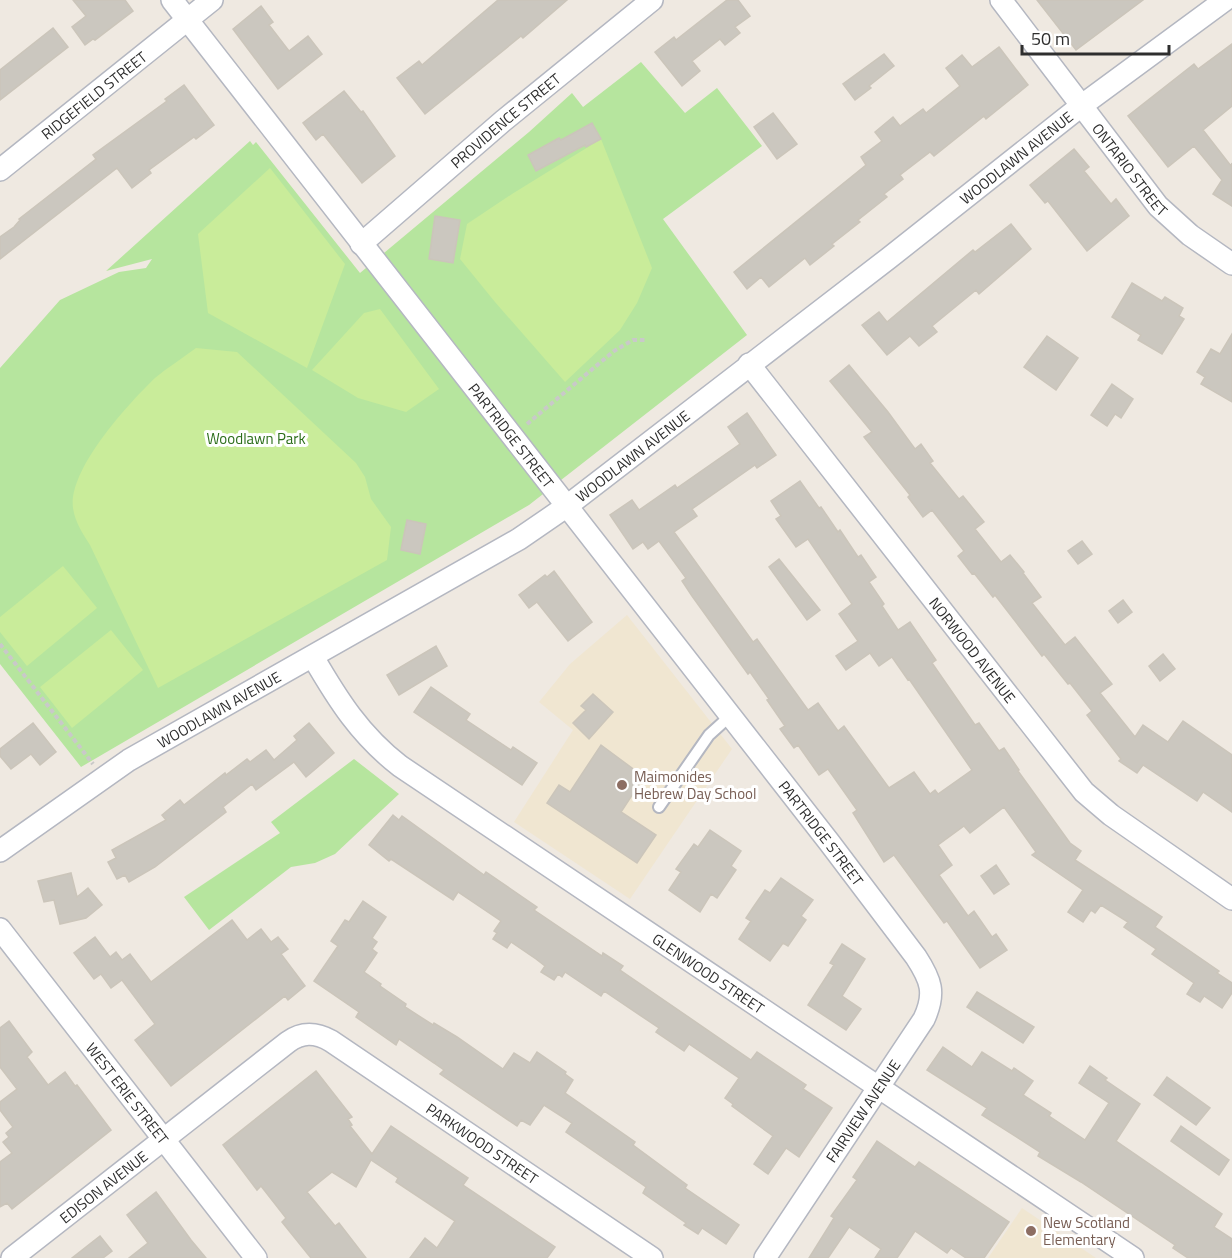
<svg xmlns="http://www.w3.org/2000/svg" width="1232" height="1258" font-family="'Titillium Web',sans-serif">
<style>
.education{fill:#f0e6d1}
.green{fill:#b6e59e}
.pitch{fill:#c9ec9a}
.building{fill:#cbc7bf;stroke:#cbc5ba;stroke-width:1.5}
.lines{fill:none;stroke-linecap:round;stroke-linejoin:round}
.lane-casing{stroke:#b4b7c1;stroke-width:14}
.street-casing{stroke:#b4b7c1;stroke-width:24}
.path{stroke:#c9c9c9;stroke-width:4;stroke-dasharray:4.5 3;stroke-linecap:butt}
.lane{stroke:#fff;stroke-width:10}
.street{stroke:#fff;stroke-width:21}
.education-dot{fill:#8d6e63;stroke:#fff;stroke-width:2}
.labels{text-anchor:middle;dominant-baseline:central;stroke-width:6;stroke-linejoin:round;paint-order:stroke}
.street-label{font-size:15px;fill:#2e2e2e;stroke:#fff}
.park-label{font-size:15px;fill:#2c6e1b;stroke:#fff}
.education-label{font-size:15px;fill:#785e54;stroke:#fff;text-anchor:start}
</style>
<rect width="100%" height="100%" fill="#efe9e1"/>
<!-- education -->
<path class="education" d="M627,615L732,749L630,899L514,822L573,730L539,702L570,664Z
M1022,1208L1096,1258H988Z"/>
<!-- green -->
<path class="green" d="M641,62L685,113L717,88L762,146L663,219L747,335L529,505L81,767L0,664V368L60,300L119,272L146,268L152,259L106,271L250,141L253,145L256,142L360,273L529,132L572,93L583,107Z
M354,759L399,794L335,854L315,863L291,867L209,930L184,897L280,833L271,822Z"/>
<!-- pitch -->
<path class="pitch" d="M601,139L652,268L637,303L620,330L565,382L495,302L460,259L467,224L512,194Z
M270,168L345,264L307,368L208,313L198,234Z
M380,309L439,389L406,412L358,398L312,370L364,313Z
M196,348L237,352L356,463L365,477L371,499L391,527L387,560L158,688L90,545C83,534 75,522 73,508C68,469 129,403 155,378C168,367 183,358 196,348Z
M63,566L97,608L27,666L0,632V617Z
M111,630L143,670L72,728L40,687Z"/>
<!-- building -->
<path class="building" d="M73,0H125L133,11L95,40L93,39L85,45L72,27L86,16Z
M498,0H567L523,38L521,36L425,114L397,78L419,61L422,65Z
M727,0H738L750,16L735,27L740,33L725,45L720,39L692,61L700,71L682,86L655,52L674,37L676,40Z
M1037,0H1143L1076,50Z
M261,6L273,22L269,25L289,51L308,36L322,54L278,89L233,29Z
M53,28L68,47L0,100V70Z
M1232,44V106L1203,130L1231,166L1232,163V206L1213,194L1222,180L1194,146L1168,167L1128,116L1194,64L1198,69Z
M999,47L1028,85L986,119L984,116L934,156L930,152L900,175L903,179L884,194L887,197L858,220L860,222L832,244L834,246L810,265L805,258L769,287L761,277L747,289L734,272L866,165L861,157L882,141L875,132L893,117L900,126L923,109L926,113L960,86L946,68L962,55L972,67Z
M884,54L894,66L869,86L871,88L855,100L843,84Z
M184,85L214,125L196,139L194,137L149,170L151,173L132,188L117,168L0,259V237L14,227L20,220L19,219L96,159L93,155L167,101L165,99Z
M344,91L361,112L363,111L395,156L362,183L323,134L316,140L303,123Z
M773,113L797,144L777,159L754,127Z
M592,123L601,139L586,147L585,145L536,171L528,155L559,138L561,140Z
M1074,149L1089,167L1084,171L1111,204L1116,199L1129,216L1087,251L1048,201L1045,203L1030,185Z
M435,216L460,220L453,263L429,259Z
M1011,224L1031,249L979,294L976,290L932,326L937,332L919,346L910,336L887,355L862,325L879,312L887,322L973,250L975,252Z
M1132,283L1162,301L1165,297L1183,308L1179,316L1184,319L1162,354L1138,340L1141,335L1112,317Z
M1232,334V402L1201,384L1205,377L1197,372L1211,349L1220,354Z
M1047,336L1078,358L1056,390L1024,367Z
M849,365L888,412L915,449L921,444L933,461L930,463L959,499L963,496L984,522L975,529L1001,562L1010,555L1024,572L1023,573L1041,597L1032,603L1065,645L1075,637L1112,684L1100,693L1135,737L1143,725L1168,742L1183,721L1232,755V812L1203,792L1197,801L1143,765L1137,773L1119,761L1121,759L1087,715L1092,711L1070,683L1068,684L1044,654L1042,656L995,595L993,597L974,573L972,574L958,556L964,551L932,510L923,517L908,497L910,495L864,437L872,432L830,381Z
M1112,384L1133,399L1121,418L1115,414L1107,426L1091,415Z
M747,413L776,455L757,468L755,465L692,509L697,516L674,532L753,642L757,639L808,710L818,703L838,731L844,726L889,788L914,772L930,794L935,790L938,794L972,770L909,679L908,680L892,657L879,666L870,653L846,670L836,656L858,641L839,614L852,604L808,539L796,547L776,519L781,516L771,501L800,481L819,508L821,507L838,532L840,530L858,557L861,555L876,577L869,582L884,604L882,606L898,630L910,622L936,660L932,663L975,725L979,723L999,751L1004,748L1019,770L1018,771L1070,843L1081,851L1075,860L1162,917L1155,927L1219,971L1217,973L1232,983V993L1222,1008L1204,996L1200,1002L1187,994L1194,983L1152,954L1156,949L1124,927L1128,922L1101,905L1095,913L1091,910L1083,922L1068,912L1083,890L1032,855L1036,852L1004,807L970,833L964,826L938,845L952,865L939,875L968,916L974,911L992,937L996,934L1007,950L980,968L947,921L944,923L894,855L884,862L853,813L857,810L828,769L819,775L798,745L794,748L780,729L785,726L767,700L769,699L750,672L748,674L692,596L682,581L686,578L659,541L648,549L643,542L633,549L610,515L632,500L639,510L675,485L677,488L740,444L728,427Z
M407,520L426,524L420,554L401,550Z
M1082,541L1092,554L1078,564L1068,551Z
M779,559L820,610L807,620L769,567Z
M554,571L592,622L568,641L537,602L529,608L519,595L545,575L547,577Z
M1123,600L1132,612L1118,623L1109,611Z
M436,646L447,666L399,695L387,675Z
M1163,654L1175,669L1160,681L1149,666Z
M431,687L470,714L466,720L511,750L513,747L537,763L522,785L414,712Z
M593,694L613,712L589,739L573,723L586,710L581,706Z
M33,723L56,752L40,765L31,754L11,769L0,756V749Z
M309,723L334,753L306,777L294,762L256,790L252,784L223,807L226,812L155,867L129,882L125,875L117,879L108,862L116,858L112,850L166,820L162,815L180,800L184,805L225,773L226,775L247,759L250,762L266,750L274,760L297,740L294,736Z
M601,745L644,777L621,812L656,835L637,863L547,803L559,785L570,792Z
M393,815L399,820L402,816L484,875L486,872L537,907L534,910L602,956L603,953L623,966L620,970L751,1060L757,1052L806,1085L803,1089L832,1108L799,1157L786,1148L768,1174L754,1164L773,1136L732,1106L733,1104L725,1098L739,1078L689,1044L684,1051L656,1032L659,1028L604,991L601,996L565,972L562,977L558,974L554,980L541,972L545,966L536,959L511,942L507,948L493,939L497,933L494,931L501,921L458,892L453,900L391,859L389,861L369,845Z
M710,830L741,851L731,866L736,870L717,898L711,894L700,912L669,890L681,872L676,869L694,844L698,847Z
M996,865L1009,884L994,894L981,876Z
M71,873L77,897L88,888L102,905L86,918L60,924L54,900L44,902L38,881Z
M781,878L813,900L801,916L806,920L788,946L783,943L770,961L739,939L751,921L746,918L752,909L765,890L770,893Z
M363,901L386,917L372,938L377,942L372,949L377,953L364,972L381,984L380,986L406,1004L405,1007L433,1025L434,1023L457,1037L503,1069L514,1053L530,1063L537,1052L566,1072L565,1074L573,1080L565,1093L635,1142L633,1145L687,1185L685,1188L739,1225L726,1244L702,1228L698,1234L684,1225L686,1223L643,1193L646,1187L566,1132L572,1123L544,1105L530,1125L521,1120L517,1126L440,1074L444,1070L434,1063L436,1061L434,1063L399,1039L396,1045L356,1017L359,1012L314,981L338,946L331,941L345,920L349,922Z
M232,920L247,940L261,929L271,942L278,937L288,949L281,954L305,986L288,1000L285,996L171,1086L135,1040L155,1024L122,980L111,988L101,974L94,979L74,953L95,937L110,957L116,952L122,960L130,954L151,982Z
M842,944L865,959L842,996L861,1009L846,1030L808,1005L834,965L830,963Z
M977,992L1034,1027L1023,1043L967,1007Z
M9,1021L32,1052L27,1057L48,1085L65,1072L75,1086L77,1085L111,1130L12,1209L7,1203L0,1207V1162L12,1153L3,1142L9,1137L6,1133L13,1127L0,1110V1102L17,1089L0,1067V1028Z
M943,1047L972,1067L982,1052L1012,1071L1014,1068L1033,1081L1023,1095L1051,1113L1049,1116L1085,1140L1109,1103L1079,1083L1090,1066L1107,1078L1105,1080L1140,1104L1116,1141L1222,1214L1214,1227L1232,1239V1258H1188L1173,1248L1175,1245L1081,1182L1038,1156L1040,1152L982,1115L987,1108L927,1070Z
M316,1071L352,1117L348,1119L352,1125L350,1126L372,1154L391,1126L468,1178L463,1185L555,1247L547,1258H410L425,1238L437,1248L455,1221L396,1182L398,1178L371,1160L356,1187L332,1172L307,1192L335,1226L339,1223L366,1258H311L282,1222L286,1218L261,1186L257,1190L223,1145Z
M1167,1077L1210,1108L1196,1125L1154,1095Z
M1181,1126L1229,1160L1219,1175L1171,1141Z
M877,1141L915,1167L919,1162L1009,1222L984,1258H966L951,1248L947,1253L915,1231L897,1258H875L881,1249L849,1227L828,1258H809L834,1218L831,1216L857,1180L853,1177Z
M156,1192L191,1240L206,1258H129L148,1243L127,1215Z
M100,1236L112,1251L103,1258H72Z"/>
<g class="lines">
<defs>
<path id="lane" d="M659,807L709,735L730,716"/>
<g id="street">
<path id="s1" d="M172,0L829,842L916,957C931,980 936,993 924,1019L765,1258"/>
<path id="s2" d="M1001,0L1158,206L1190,235L1232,264"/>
<path id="s3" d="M0,170L212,0"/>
<path id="s4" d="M361,244L503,121L652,0"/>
<path id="s5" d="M749,364L1084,792L1111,815L1232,899"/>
<path id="s6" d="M313,657C338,700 360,735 400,766L1133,1258"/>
<path id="s7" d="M0,851L129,760L519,539L567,506L889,258L1081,106L1225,0"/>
<path id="s8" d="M0,929L256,1258"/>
<path id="s9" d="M12,1258L288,1042C302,1032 315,1032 331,1041L652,1258"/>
</g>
</defs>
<!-- lane casing -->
<use href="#lane" class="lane-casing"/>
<!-- street casing -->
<use href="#street" class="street-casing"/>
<!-- path -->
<path class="path" d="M527,424L614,351L633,340H645
M0,644L93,764"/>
<!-- lane -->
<use href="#lane" class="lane"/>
<!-- street -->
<use href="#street" class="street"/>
</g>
<!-- markers -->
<g class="education-dot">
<circle cx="622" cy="785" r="6"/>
<circle cx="1031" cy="1231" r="6"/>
</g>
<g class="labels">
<!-- street labels -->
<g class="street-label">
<text stroke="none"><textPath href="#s3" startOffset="120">RIDGEFIELD STREET</textPath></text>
<text stroke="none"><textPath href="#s4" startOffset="190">PROVIDENCE STREET</textPath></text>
<text stroke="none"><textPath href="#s7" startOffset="1233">WOODLAWN AVENUE</textPath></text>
<text stroke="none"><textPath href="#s2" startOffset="213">ONTARIO STREET</textPath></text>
<text stroke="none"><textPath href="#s1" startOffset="552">PARTRIDGE STREET</textPath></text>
<text stroke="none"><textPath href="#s7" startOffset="747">WOODLAWN AVENUE</textPath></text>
<text stroke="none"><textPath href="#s5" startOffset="363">NORWOOD AVENUE</textPath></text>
<text stroke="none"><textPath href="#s7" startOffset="261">WOODLAWN AVENUE</textPath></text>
<text stroke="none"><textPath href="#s1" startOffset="1056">PARTRIDGE STREET</textPath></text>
<text stroke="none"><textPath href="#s6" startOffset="512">GLENWOOD STREET</textPath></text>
<text stroke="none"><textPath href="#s8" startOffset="208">WEST ERIE STREET</textPath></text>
<text transform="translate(863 1111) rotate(-56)">FAIRVIEW AVENUE</text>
<text stroke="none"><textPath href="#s9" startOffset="579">PARKWOOD STREET</textPath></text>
<text stroke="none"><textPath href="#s9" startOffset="116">EDISON AVENUE</textPath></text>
</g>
<!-- park labels -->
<g class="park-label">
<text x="256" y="438">Woodlawn Park</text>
</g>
<!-- education labels -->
<g class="education-label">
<text x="634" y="776">Maimonides<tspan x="634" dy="17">Hebrew Day School</tspan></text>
<text x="1043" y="1222">New Scotland<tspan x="1043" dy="17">Elementary</tspan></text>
</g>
</g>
<!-- scale -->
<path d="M1022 45v9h147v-9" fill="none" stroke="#2e2e2e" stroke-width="3"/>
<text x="1031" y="45" font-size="18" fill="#2e2e2e" stroke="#ffffff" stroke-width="4.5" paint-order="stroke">50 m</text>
</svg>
